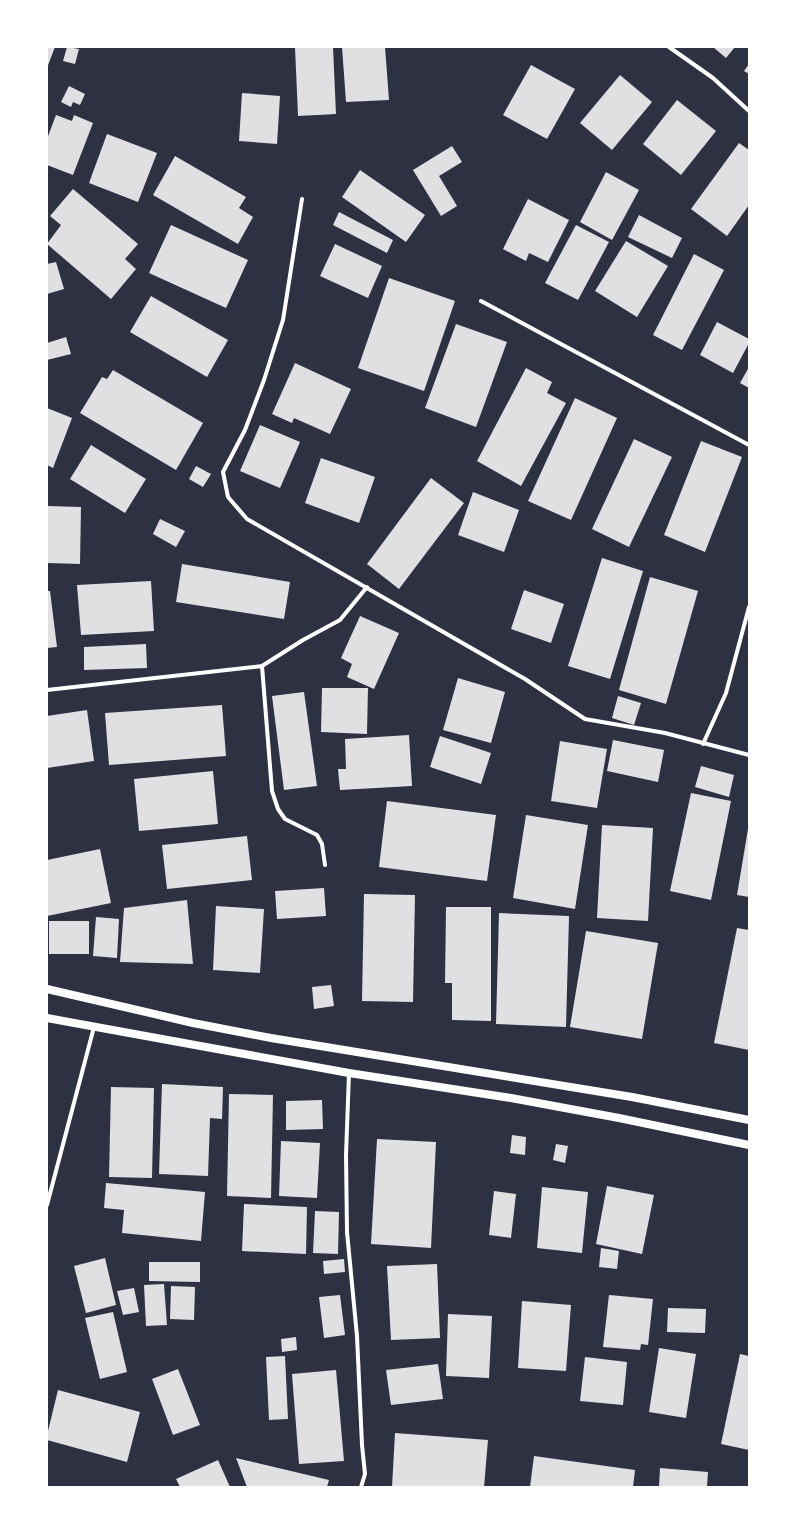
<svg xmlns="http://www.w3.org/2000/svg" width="796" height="1534" font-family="'Libre Baskerville',serif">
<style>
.building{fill:#e0e0e3}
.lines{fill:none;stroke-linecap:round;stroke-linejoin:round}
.minor{stroke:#fff;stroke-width:4}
.secondary{stroke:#fff;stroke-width:8}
</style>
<rect width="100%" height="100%" fill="#2d3142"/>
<!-- building -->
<path class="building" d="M47,47H55L47,68Z
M67,47L79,49L75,64L63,61Z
M295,47H333L336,114L298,116Z
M342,47H385L389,100L346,102Z
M713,47H735L726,58Z
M749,64V74L744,71Z
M531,65L575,89L547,139L503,115Z
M620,75L652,102L612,150L580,123Z
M69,86L85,94L80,105L73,102L71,107L61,102Z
M242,93L280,96L277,144L239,141Z
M677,100L716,131L681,175L643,144Z
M56,115L72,121L74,115L93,123L73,175L47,165V139Z
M107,134L157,153L138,202L89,183Z
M739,143L749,150V205L727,236L691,209Z
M452,146L462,162L439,176L457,206L441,216L413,170Z
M175,156L246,197L239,208L253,217L238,244L153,195Z
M360,170L425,215L406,242L342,197Z
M606,172L639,190L612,240L580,222Z
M73,189L138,244L125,259L136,269L111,299L47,244L61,225L50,216Z
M528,199L569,220L548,262L529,253L526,261L503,249Z
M339,212L393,240L387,253L333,225Z
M639,215L682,238L672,258L628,237Z
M171,225L248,260L226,308L149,273Z
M576,225L609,242L578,300L545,283Z
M626,241L668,266L637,317L595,291Z
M335,244L382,266L368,298L320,276Z
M694,254L724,270L682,350L653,335Z
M56,262L64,289L47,294V264Z
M389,278L455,301L424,391L358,368Z
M151,296L228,340L207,377L130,332Z
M717,322L749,339V343L733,373L700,355Z
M456,324L507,342L476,427L425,408Z
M66,337L71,354L47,360V343Z
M295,363L351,389L330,434L294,418L292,423L272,414Z
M749,367V388L740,383Z
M526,368L552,382L547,393L566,403L521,486L477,461Z
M113,370L203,423L176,470L80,413L102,377L107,379Z
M575,398L617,418L571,520L528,501Z
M47,408L72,418L53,468L47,465Z
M260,425L300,442L280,488L240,471Z
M634,439L672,457L629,547L592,529Z
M701,441L742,457L705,552L664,535Z
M91,445L146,479L125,513L70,479Z
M321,458L375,477L359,523L305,503Z
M196,466L211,474L203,487L189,479Z
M431,478L464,503L399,589L367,564Z
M473,492L519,510L504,552L458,535Z
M47,506L81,507L80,564L47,563Z
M160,519L185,531L176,547L153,534Z
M602,558L643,571L610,679L568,666Z
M182,564L290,582L284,619L176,602Z
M650,577L698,591L666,704L619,690Z
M151,581L154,631L81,635L77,585Z
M524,590L564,604L551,643L511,629Z
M47,591H50L57,647L47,648Z
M360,616L399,633L374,689L347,677L352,664L341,658Z
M146,644L147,668L84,670V647Z
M458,678L505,692L491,743L443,730Z
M322,688H368L367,734L321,732Z
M304,692L317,786L284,790L272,696Z
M618,696L641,703L634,725L612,718Z
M222,705L226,756L109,765L105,713Z
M87,710L94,761L47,768V716Z
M409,735L412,786L340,790L338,769H346L345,739Z
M440,736L491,753L481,784L430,767Z
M613,740L664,750L658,782L607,771Z
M560,741L607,749L597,808L551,801Z
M701,766L734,775L729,797L695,787Z
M213,771L218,824L139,831L134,779Z
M691,793L731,801L711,900L670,891Z
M387,801L496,815L487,881L379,867Z
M526,815L588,825L575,909L513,898Z
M602,825L653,828L648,921L597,918Z
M748,829H749V897L737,895Z
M247,836L252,880L167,889L162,845Z
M100,849L111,903L47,916V860Z
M324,888L326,916L277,919L275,891Z
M364,894L415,895L413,1002L362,1001Z
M187,900L193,964L120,962L124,908Z
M216,906L264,909L260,973L213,970Z
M446,907H491V1021L452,1020V983H445Z
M499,913L569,916L566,1027L496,1024Z
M96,917L119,919L117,958L93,956Z
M49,921H89V954H49Z
M737,928L749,930V1050L714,1043Z
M586,931L658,943L642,1039L570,1027Z
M331,985L334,1006L314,1009L312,987Z
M162,1084L223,1087L222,1119L210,1118L208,1176L159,1174Z
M111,1087L154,1088L152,1178L109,1177Z
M229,1094L273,1095L271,1198L227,1196Z
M322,1100L323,1129L286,1130V1101Z
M512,1135L526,1137L525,1155L510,1153Z
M377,1139L436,1142L431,1248L371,1244Z
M281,1141L320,1143L317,1198L279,1196Z
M556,1144L568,1146L565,1163L553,1160Z
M106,1183L205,1192L201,1241L122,1233L124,1210L104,1208Z
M607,1186L654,1195L642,1254L596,1244Z
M542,1187L588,1192L582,1253L537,1248Z
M494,1191L516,1194L511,1238L489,1235Z
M244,1204L307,1207L306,1254L242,1251Z
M315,1211L339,1212L338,1254L313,1253Z
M601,1248L619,1251L617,1269L599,1267Z
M105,1258L116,1305L86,1313L74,1266Z
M344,1259L345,1272L324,1274L323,1261Z
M149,1262H200V1282L149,1281Z
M437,1264L440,1338L391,1340L387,1266Z
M164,1284L167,1325L146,1326L144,1285Z
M171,1286L195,1287L194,1320L170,1319Z
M134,1288L139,1312L123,1315L117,1291Z
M340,1295L345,1335L324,1338L319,1297Z
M609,1295L653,1299L648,1345L641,1344L640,1350L603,1347Z
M522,1301L571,1305L566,1371L518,1368Z
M668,1308L706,1309L705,1333L667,1332Z
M113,1312L127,1372L100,1379L85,1318Z
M448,1314L492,1316L489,1378L446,1376Z
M296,1337L297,1350L282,1352L281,1339Z
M659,1348L696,1354L686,1418L649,1412Z
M740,1354L749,1356V1450L721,1444Z
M285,1356L288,1419L269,1420L266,1357Z
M585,1357L627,1362L623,1405L580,1401Z
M438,1364L443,1399L391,1405L386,1370Z
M178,1369L200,1425L173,1435L152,1379Z
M336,1370L344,1461L299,1464L292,1374Z
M58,1390L140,1412L127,1462L47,1440V1435Z
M395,1433L488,1440L484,1487H392Z
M534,1456L635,1470L633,1487H530Z
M236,1458L329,1480L327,1487H247Z
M218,1460L230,1487H180L176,1479Z
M660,1468L708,1472L707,1487H659Z"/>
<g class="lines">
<!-- minor -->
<path class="minor" d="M669,47L713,78L749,111
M302,199L283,320L264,380L245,430L223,472L228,497L247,519L525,679L585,719L665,733L749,755
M481,301L749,445
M262,666L272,791L278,809L285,819L317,835L322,844L325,865
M47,690L262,666L303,640L340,620L367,587
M703,744L726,693L749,607
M349,1073L346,1155L347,1232L357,1336L362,1445L365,1474L361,1487
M47,1205L94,1027"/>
<!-- secondary -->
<path class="secondary" d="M47,989L193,1023L271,1038L632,1097L749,1120
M47,1018L349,1073L511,1098L619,1118L749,1145"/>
</g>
<!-- border -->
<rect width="796" height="1534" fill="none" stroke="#ffffff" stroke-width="96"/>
</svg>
